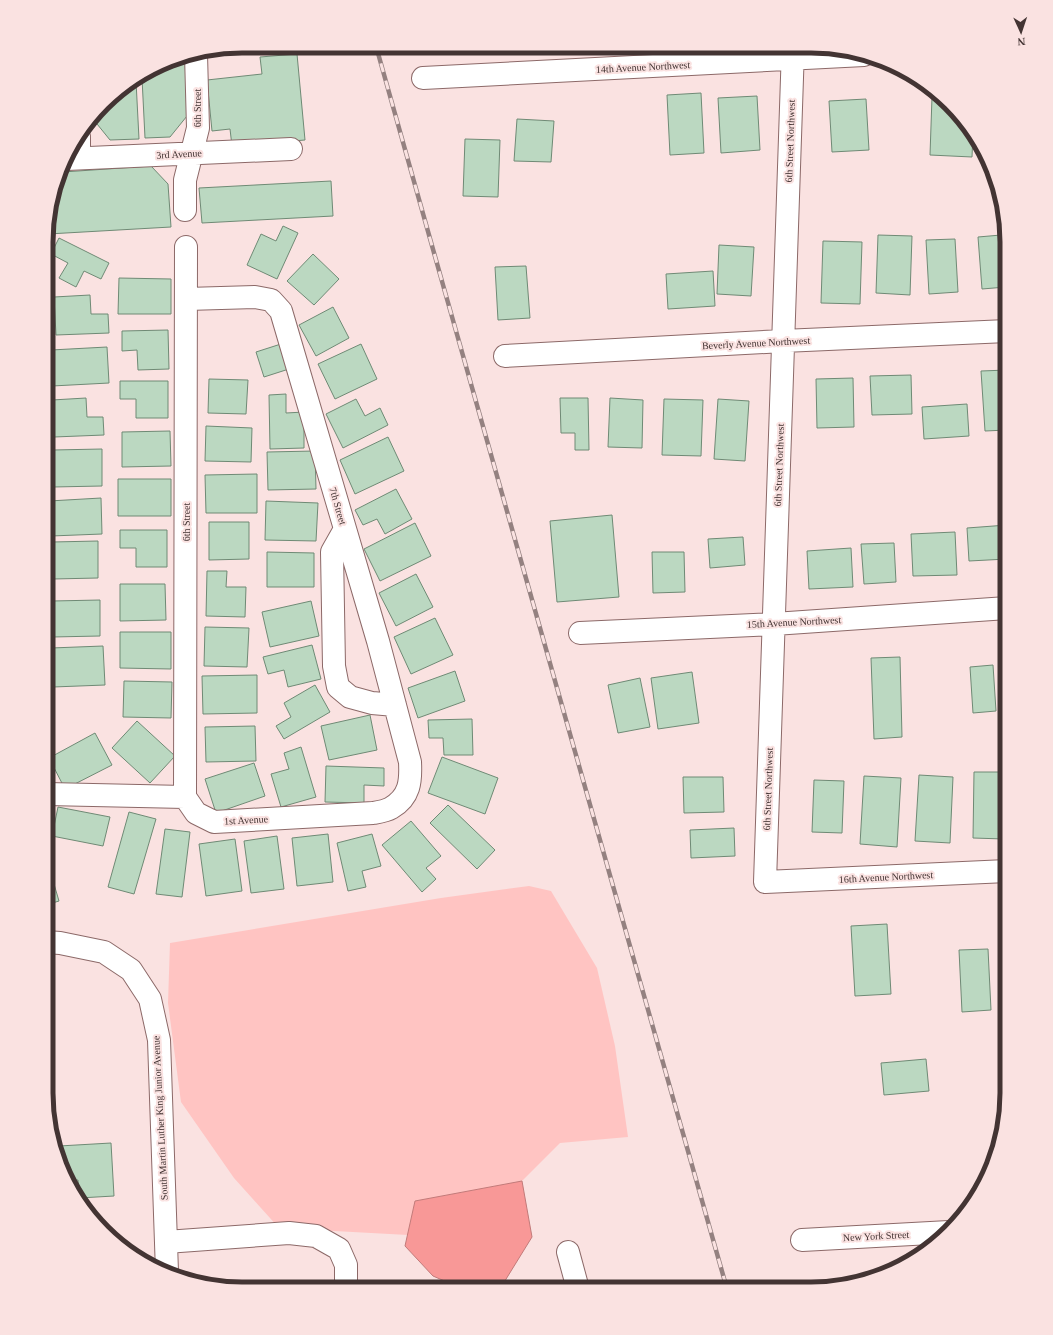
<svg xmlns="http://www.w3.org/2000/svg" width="1053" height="1335" font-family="'Times New Roman',serif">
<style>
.green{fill:#ffc4c2}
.water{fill:#f89897;stroke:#c27a79}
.building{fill:#bbd8c1;stroke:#6f8a75}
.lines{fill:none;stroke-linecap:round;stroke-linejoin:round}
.minor-casing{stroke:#8c6968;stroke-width:24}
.minor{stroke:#fff;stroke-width:22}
.rail-casing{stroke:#948180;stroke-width:4.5}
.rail{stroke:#fae2e1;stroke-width:3;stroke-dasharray:9;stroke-linecap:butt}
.labels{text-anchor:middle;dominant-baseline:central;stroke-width:4;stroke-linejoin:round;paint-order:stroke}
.street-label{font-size:10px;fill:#433433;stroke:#fae2e1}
.rim{fill:none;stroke:#433433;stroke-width:5}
</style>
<rect width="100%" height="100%" fill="#fae2e1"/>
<!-- green -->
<path class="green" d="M529,886L551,891L597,968L615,1046L628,1137L560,1143L522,1181L415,1201L408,1235L279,1228L234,1178L181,1102L168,1003L170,943L441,898Z"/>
<!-- water -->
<path class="water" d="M522,1181L532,1237L503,1284L487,1289H463L433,1276L405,1246L415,1201Z"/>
<!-- building -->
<path class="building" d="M297,54L305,140L232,146L230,129L212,131L207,80L262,74L260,57Z
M185,56L187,116L170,137L145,138L142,78L179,57Z
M136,81L139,139L110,140L93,119L113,95Z
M701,93L704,153L670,155L667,95Z
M757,96L760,150L721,153L718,98Z
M932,97H940L958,113L973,133L972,157L930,155Z
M866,99L869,150L832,152L829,101Z
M517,119L554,121L551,162L514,161Z
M465,139L500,140L498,197L463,196Z
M151,166L168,184L171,227L48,234V217L63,172Z
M331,181L333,216L202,223L199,188Z
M283,226L298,233L277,279L247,265L261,234L276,241Z
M878,235L912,236L910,295L876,293Z
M1001,235L1006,287L982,289L978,237Z
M59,238L109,263L101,279L84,271L76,287L59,278L68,263L51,254Z
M955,239L958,292L929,294L926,240Z
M823,241L862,242L860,304L821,303Z
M719,245L754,247L751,296L717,294Z
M313,254L339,279L314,305L287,281Z
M526,266L530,318L498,320L495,267Z
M713,271L715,306L668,309L666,274Z
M119,278L171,279V314H118Z
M90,295L91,314H108L109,333L56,335L54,297Z
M333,307L349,338L316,356L299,325Z
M168,330L169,369L138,370L137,350L122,351V331Z
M284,343L292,368L264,377L256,352Z
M361,344L377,379L335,399L318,364Z
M107,347L109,383L52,386L51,350Z
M1007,370V430L985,431L981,371Z
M911,375L912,414L872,415L870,376Z
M853,378L854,427L817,428L816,379Z
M209,379L248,380L246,414L208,413Z
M120,381H168V418H136V399H120Z
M286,394V413L304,412V448L270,449L269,395Z
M86,398L87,417H103L104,435L54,437L52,400Z
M560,398H588L589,450H575V433H561Z
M610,398L643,400L642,448L608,447Z
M356,399L365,416L380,408L388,425L343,448L326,414Z
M664,399L703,400L701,456L662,455Z
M718,399L749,401L745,461L714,459Z
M967,404L969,436L924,439L922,407Z
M206,426L252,428L251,462L205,461Z
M170,431L171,466L122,467V432Z
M388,437L404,471L355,494L340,460Z
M102,449V486L53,487V450Z
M315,451L316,489L268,490L267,452Z
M257,474V513H206L205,475Z
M118,479H171V516H118Z
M396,489L412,519L385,534L377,519L363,525L355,510Z
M101,498L102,534L51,536L49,501Z
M266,501L318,503L316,541L265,540Z
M612,515L619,597L557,602L550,521Z
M209,522H249V559L209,560Z
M415,523L431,556L380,581L364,549Z
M1007,525V559L969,561L967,528Z
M120,530H167V567H136V548H120Z
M955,532L957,575L913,576L911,534Z
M743,537L745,565L710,568L708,539Z
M98,541V578L53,579L52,542Z
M894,543L896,582L864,584L861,544Z
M851,548L853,587L809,589L807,551Z
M267,552L314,553V587H267Z
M652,552H684L685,592L653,593Z
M207,571H227L226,587H246L245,617L206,616Z
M416,574L433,607L396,626L379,593Z
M120,584H165L166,620L120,621Z
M100,600V636L52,637V601Z
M311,601L319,636L270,647L262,612Z
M435,618L453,655L411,674L394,637Z
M205,627L249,628L247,667L204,666Z
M120,632H171V669L120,668Z
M312,645L321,679L288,687L284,670L268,674L263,657Z
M103,646L105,685L53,687L51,648Z
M900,657L902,737L874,739L871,658Z
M993,665L996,711L973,713L970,667Z
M455,671L465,701L418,718L408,688Z
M692,672L699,723L658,729L651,678Z
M257,675V713L203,714L202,676Z
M640,678L650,727L618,733L608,685Z
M124,681L172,682L171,718L123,717Z
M315,685L330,712L284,739L276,726L291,717L284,703Z
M370,715L377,750L329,760L321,726Z
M472,719L473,755H444L443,738H429L428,720Z
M137,721L175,756L150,783L112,748Z
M255,726L256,761L206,762L205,727Z
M95,733L112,765L65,789L49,758Z
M301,747L316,797L281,807L271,774L289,769L284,753Z
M442,757L498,778L485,814L428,793Z
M254,763L265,796L216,813L205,779Z
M326,766L384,768V786L364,785V803L325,802Z
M974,772H1005L1004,839L973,838Z
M919,775L953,777L950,843L915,841Z
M864,776L901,778L897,847L860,844Z
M683,777H723L724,812L684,813Z
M814,780L844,781L842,833L812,832Z
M448,805L495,850L477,869L430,823Z
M58,807L110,817L103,846L52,836Z
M129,812L156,819L134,894L108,887Z
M411,821L441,856L426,868L436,879L422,892L382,845Z
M734,828L735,856L691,858L690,830Z
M165,829L190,832L182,897L156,894Z
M328,834L333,882L297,886L292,838Z
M372,834L381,866L362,871L366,887L348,891L337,843Z
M277,836L284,889L251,893L244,841Z
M235,839L242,891L206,896L199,844Z
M46,857L59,901L46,905Z
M887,924L891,994L855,996L851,926Z
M988,949L991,1010L962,1012L959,950Z
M926,1059L929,1091L884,1095L881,1063Z
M111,1143L114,1196L79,1198L78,1180L68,1181L60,1160L59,1146Z
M94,1209V1220L87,1210Z"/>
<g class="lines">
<defs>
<path id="minor" d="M793,48L765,882L1007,871
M423,78L864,55
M79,137V158
M67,159L291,149
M185,210V180L198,128L196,54
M505,356L783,341L1007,331
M345,529L332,552L334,666L338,687L350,697L372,703L395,705
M580,633L774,624L1007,608
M47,794L185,797L196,813L214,822L373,813C379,812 386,811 391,808C410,797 411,781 410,762L378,641L281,311L271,300L255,297L187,299
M185,797L186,247
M46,942L60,943L104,952L131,970L150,999L159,1040L167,1272
M802,1240L949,1232
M166,1242L289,1233L316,1236L339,1249L346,1265V1289
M568,1252L578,1289"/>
</defs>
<!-- minor casing -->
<use href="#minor" class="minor-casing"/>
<!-- minor -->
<use href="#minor" class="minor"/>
<defs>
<path id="rail" d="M376,46L445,292L727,1289"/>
</defs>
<!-- rail casing -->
<use href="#rail" class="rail-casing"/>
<!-- rail -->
<use href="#rail" class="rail"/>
</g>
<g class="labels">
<!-- street labels -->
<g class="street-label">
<text transform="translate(643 67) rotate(-3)">14th Avenue Northwest</text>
<text transform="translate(197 108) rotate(-90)">6th Street</text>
<text transform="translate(790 141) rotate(-88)">6th Street Northwest</text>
<text transform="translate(179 154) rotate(-3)">3rd Avenue</text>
<text transform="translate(756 343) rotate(-3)">Beverly Avenue Northwest</text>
<text transform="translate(779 465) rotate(-88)">6th Street Northwest</text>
<text transform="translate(338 506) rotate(74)">7th Street</text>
<text transform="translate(186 522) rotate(-90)">6th Street</text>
<text transform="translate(794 622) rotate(-3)">15th Avenue Northwest</text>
<text transform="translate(768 789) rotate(-88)">6th Street Northwest</text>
<text transform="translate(246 820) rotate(-3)">1st Avenue</text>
<text transform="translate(886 877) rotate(-3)">16th Avenue Northwest</text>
<text transform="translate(160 1118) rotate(-93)">South Martin Luther King Junior Avenue</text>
<text transform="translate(876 1236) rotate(-3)">New York Street</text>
</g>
</g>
<!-- crop -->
<path d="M0 0H1053V1335H0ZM242 53H811A189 189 0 0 1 1000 242V1093A189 189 0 0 1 811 1282H242A189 189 0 0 1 53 1093V242A189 189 0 0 1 242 53Z" fill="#fae2e1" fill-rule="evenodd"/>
<path class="rim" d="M242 53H811A189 189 0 0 1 1000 242V1093A189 189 0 0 1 811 1282H242A189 189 0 0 1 53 1093V242A189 189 0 0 1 242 53Z"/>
<!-- north arrow -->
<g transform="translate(1021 32) rotate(177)" stroke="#fae2e1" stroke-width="3" paint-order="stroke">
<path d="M0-3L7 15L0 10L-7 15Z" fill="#433433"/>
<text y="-6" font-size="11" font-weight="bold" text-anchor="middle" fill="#433433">N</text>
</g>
</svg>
